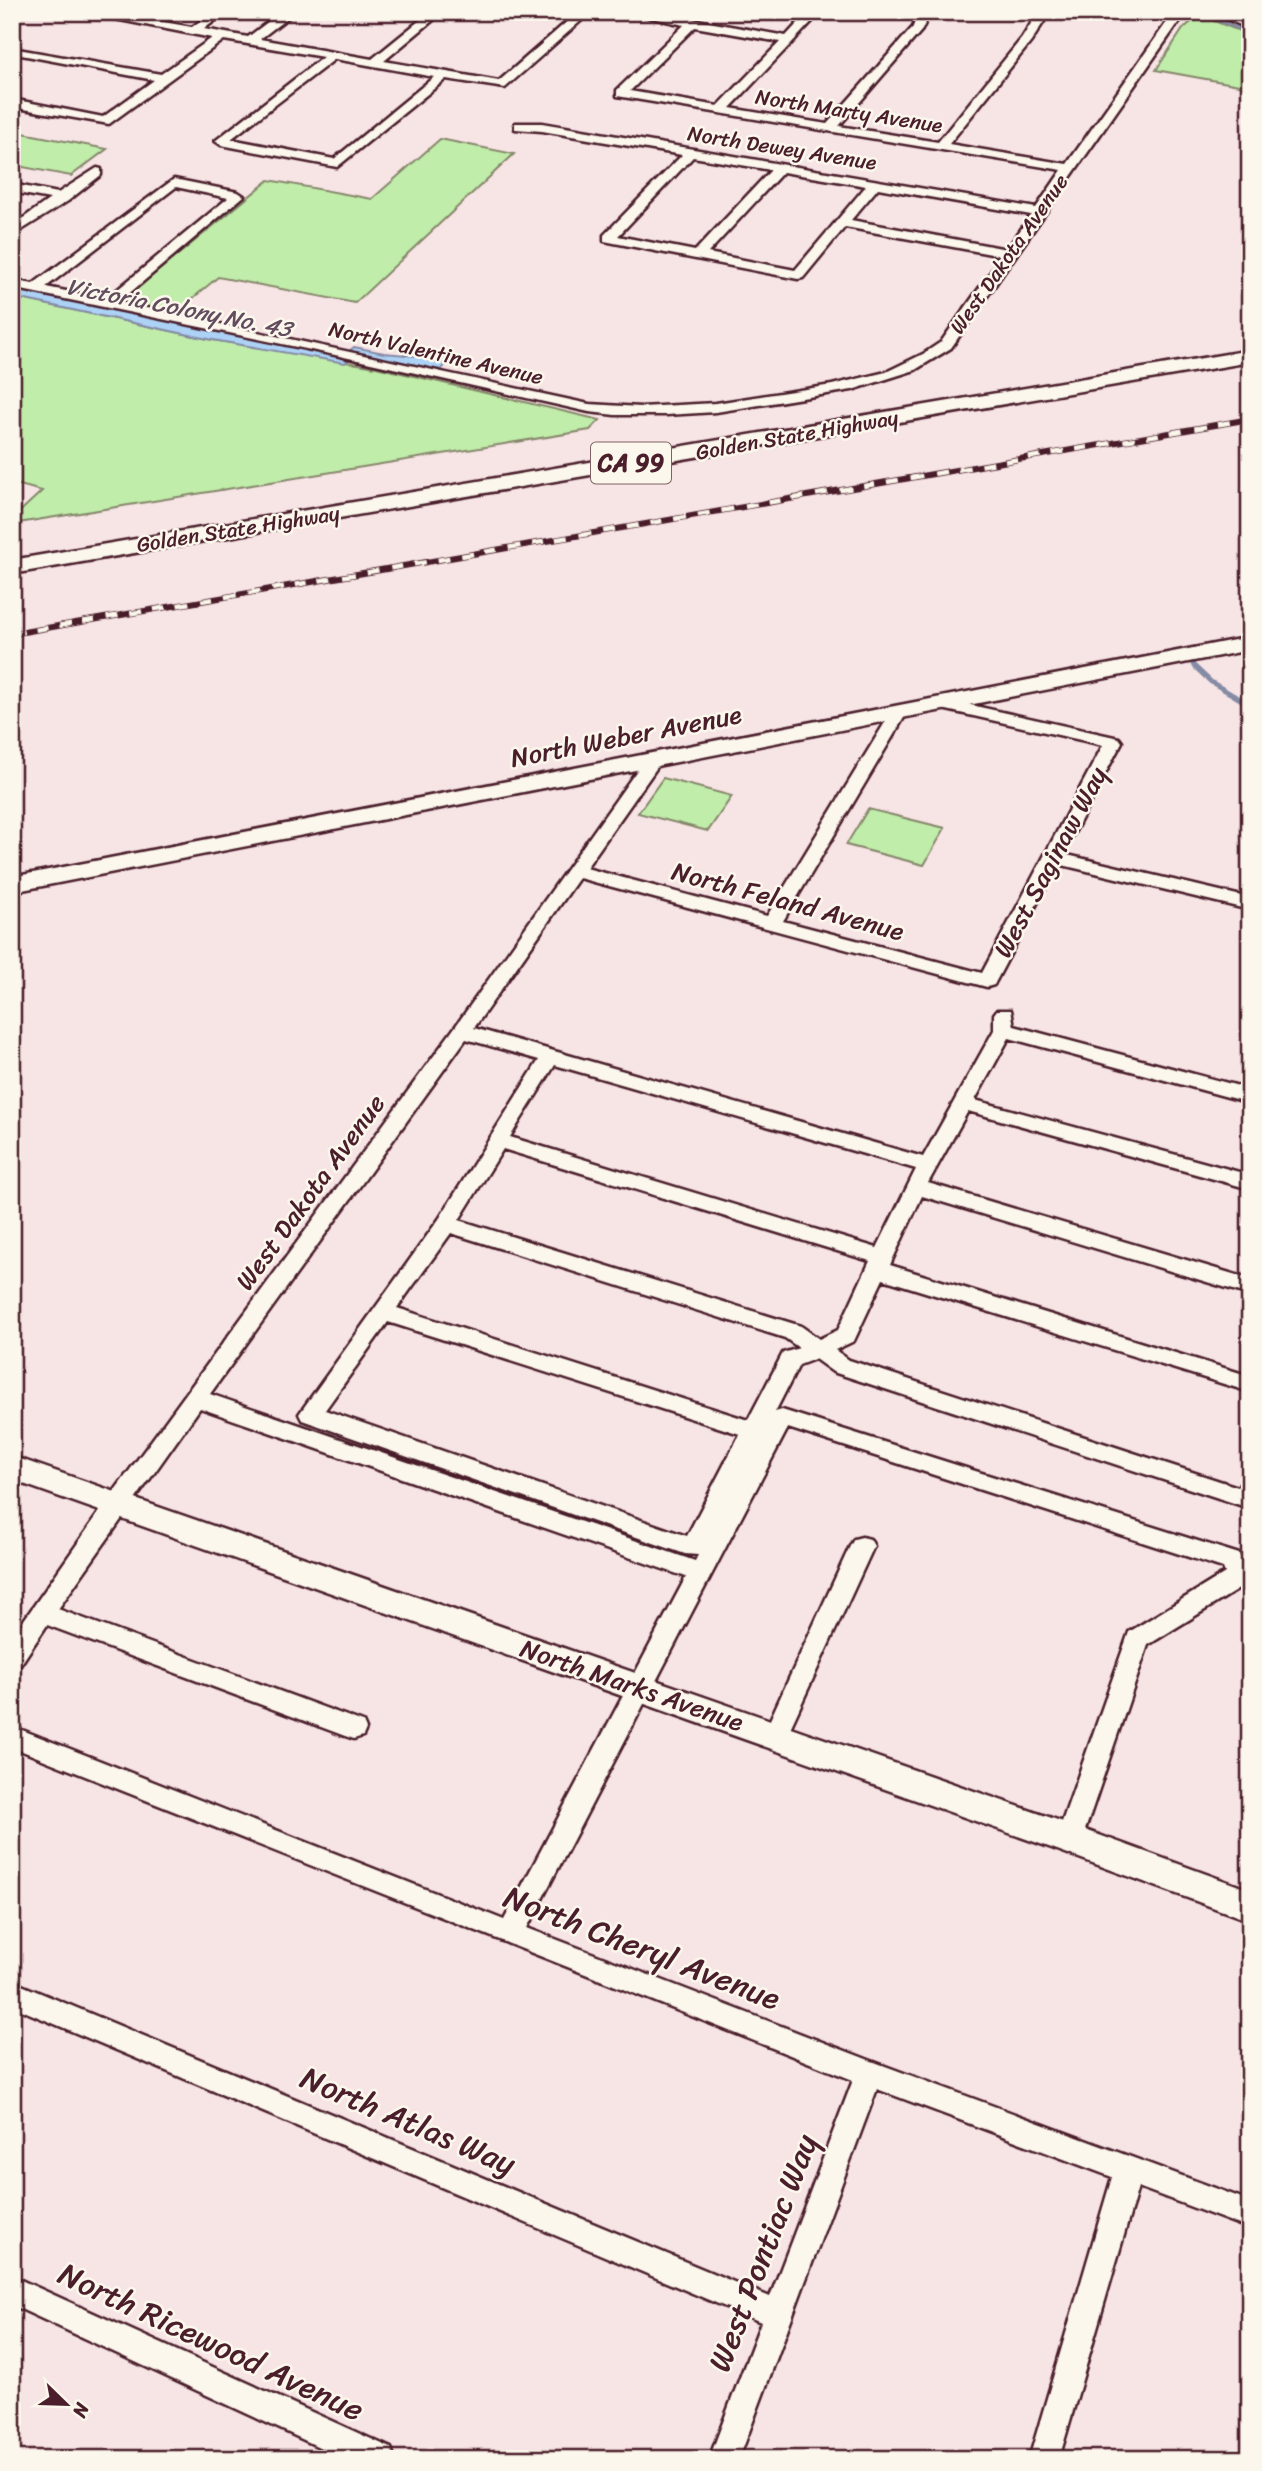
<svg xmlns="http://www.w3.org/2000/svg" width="1262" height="2471" font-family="Sriracha,sans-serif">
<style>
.green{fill:#c0edaa;stroke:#85866a;stroke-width:2}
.water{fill:#acd2f6;stroke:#858aa5;stroke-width:2}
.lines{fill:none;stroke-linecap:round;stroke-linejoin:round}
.stream-far1{stroke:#858aa5;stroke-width:3.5}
.stream{stroke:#858aa5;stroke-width:4.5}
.minor-casing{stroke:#4a1f2b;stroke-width:5}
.major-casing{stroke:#4a1f2b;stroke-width:5}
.highway-casing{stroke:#4a1f2b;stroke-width:5}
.minor{fill:#fbf7ec;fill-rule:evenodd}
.major{fill:#fbf7ec;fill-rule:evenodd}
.highway{fill:#fbf7ec;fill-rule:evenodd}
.rail-casing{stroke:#4a1f2b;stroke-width:6}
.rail{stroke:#fbf7ec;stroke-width:4.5;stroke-dasharray:12;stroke-linecap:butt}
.labels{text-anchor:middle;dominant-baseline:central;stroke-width:5;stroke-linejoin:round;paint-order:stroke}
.far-street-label{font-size:21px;fill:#4a1f2b;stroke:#fbf7ec}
.far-water-label{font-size:23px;font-style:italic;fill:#624c5e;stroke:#fbf7ec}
.shield{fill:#fbf7ec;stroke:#7f6065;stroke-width:2}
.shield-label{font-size:24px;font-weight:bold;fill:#4a1f2b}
.street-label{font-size:26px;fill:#4a1f2b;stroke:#fbf7ec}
.near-street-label{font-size:32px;fill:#4a1f2b;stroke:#fbf7ec}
</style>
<rect width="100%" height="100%" fill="#f7e4e5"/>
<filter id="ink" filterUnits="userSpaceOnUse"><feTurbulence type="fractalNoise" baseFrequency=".0143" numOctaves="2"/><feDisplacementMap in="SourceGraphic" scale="14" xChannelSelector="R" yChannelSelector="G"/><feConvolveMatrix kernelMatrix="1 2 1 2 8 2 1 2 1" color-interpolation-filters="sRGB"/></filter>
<g filter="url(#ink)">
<!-- green -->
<path class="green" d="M1199,15L1250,35V87L1156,70L1183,29Z
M12,131L107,149L71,176L12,165Z
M440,139L514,154L355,303L218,277L173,315L130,306L123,300L269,180L372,199Z
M12,297L213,340L376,367L600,420L590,430L12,524V519L42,491L12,483Z
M663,778L732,796L708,831L638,813Z
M868,809L945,828L924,865L846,845Z"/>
<!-- water -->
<path class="water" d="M12,287L351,357L345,363L213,340L12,297Z
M354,347L384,353L451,359L441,370L348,352Z"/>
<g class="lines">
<!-- stream-far1 -->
<path class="stream-far1" d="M1205,15L1250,33"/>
<!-- stream -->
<path class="stream" d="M1193,665L1211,682L1250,705"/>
<defs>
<path id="minor" d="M79,12H106L192,27L212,12H226L204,29L248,37L281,12H295L260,39L372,59L430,12H443L384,61L499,81L578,12H591L505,88L446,79L337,167L221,145L215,141L323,57L224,40L109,124L12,107V99L103,117L154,80L16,54H12V48L161,74L212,38ZM335,59L434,77L334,159L231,139Z
M626,12H653L786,36L808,12H821L730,108L827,124L913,27L918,12H930L922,30L839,126L938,142L1022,38L1038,12H1050L1031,42L949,144L1067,164L1174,12H1186L951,348L915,370L852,390L716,412L666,415H615L589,412L335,355L12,288V280L33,284L174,179L238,192L244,196L119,302L589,404L641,407L716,403L832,385L886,372L923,354L941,342L1002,256L845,227L803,278L798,279L604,241V235L682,155L542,131L515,129V123H542L1036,208L1062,170L617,96V90L684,25ZM695,27L780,42L718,106L630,91ZM693,157L771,170L695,251L618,236ZM783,172L866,186L795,270L708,253ZM176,187L228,198L106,299L46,287ZM878,188L1031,215L1007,249L851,220Z
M1210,12H1226L1250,22V29Z
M97,168L101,169V175L68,201L12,236V226L50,199L12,192V184L58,193Z
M939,698L1119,738L1122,742L1063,854L1250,898V910L1058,864L996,981L994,985L987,987L579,878L474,1028L923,1157L994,1030V1014L997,1010H1011L1014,1026L1250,1089V1103L1009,1038L975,1100L1250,1175V1189L968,1111L928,1183L1250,1279V1295L922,1196L890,1265L1250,1376V1392L883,1279L854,1341L835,1350L849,1360L1238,1487L1242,1480L1250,1477V1506L1246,1507L833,1372L815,1359L799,1365L775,1412L782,1410L1239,1554L1250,1579L1247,1584L1148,1645L1082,1839L1078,1847L1069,1850L1060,1847L1056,1839L1129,1632L1225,1573L1223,1568L788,1428L527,1928L869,2060L1250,2201V2229L1138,2187L1059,2459H1029L1112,2177L877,2089L739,2459H709L761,2322L12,2006V1981L770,2297L853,2080L12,1747V1726L504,1920L686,1577L200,1408L58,1609L363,1722L366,1729L363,1736L354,1739L345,1736L47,1625L21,1664L12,1667V1637L110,1497L455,1027L647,756H659L662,760L586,868L767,916L892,711L894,707H906L908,711L783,921L982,973L1103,745L933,707L931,703ZM466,1039L539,1060L439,1219L299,1414L302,1420L685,1554L698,1555L695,1561L210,1394ZM555,1065L916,1169L877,1248L510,1137ZM503,1149L870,1261L838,1330L819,1339L801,1326L459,1220ZM451,1233L785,1338L799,1348L783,1353L748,1420L397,1308ZM388,1322L740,1434L687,1536L325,1410Z
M862,1537L870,1539L874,1546L787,1735L784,1742L775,1745L766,1742L763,1735L850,1546L854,1539Z
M12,2276L391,2448L395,2459H345L12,2305Z"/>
<path id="major" d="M1250,637V650L12,892V877Z
M12,1456L1069,1824L1250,1890V1921L1060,1851L12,1480Z"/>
<path id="highway" d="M1250,350V362L12,574V560Z"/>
</defs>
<!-- minor casing -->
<use href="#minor" class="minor-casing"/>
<!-- major casing -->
<use href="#major" class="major-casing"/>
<!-- highway casing -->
<use href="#highway" class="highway-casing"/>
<!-- minor -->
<use href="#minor" class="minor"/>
<!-- major -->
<use href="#major" class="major"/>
<!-- highway -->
<use href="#highway" class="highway"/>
<defs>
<path id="rail" d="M12,634L1250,419"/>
</defs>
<!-- rail casing -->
<use href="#rail" class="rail-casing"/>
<!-- rail -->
<use href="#rail" class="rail"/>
</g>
</g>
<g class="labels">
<!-- far-street labels -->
<g class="far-street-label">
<text transform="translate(849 111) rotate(9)">North Marty Avenue</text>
<text transform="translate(782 148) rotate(9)">North Dewey Avenue</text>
<text transform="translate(1009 254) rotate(-55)">West Dakota Avenue</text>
<text transform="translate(436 353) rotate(13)">North Valentine Avenue</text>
<text transform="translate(797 435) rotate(-10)">Golden State Highway</text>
<text transform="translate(238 529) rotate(-9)">Golden State Highway</text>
</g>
<!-- far-water labels -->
<g class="far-water-label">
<text transform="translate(179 308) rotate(11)">Victoria Colony No. 43</text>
</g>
<!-- shield labels -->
<rect class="shield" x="591" y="442.5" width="80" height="41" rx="5"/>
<g class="shield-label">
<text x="631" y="463">CA 99</text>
</g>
<!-- street labels -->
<g class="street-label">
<text transform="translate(626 736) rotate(-11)">North Weber Avenue</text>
<text transform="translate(1050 862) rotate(-62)">West Saginaw Way</text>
<text transform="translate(788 901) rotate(15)">North Feland Avenue</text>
<text transform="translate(310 1192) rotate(-54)">West Dakota Avenue</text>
<text transform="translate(632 1685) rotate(19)">North Marks Avenue</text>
</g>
<!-- near-street labels -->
<g class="near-street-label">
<text transform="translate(642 1948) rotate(21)">North Cheryl Avenue</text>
<text transform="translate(408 2121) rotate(23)">North Atlas Way</text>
<text transform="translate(763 2253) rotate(-69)">West Pontiac Way</text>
<text transform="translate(211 2342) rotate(25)">North Ricewood Avenue</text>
</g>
</g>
<!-- margin -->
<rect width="1262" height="2471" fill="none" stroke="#fbf7ec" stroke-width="42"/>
<rect x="21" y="21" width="1220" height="2429" fill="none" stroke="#4a1f2b" stroke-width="2.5" filter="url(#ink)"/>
<!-- north arrow -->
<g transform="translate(66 2404) rotate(113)" stroke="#fbf7ec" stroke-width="5" paint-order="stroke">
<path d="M0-5L12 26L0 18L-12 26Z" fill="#4a1f2b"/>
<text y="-10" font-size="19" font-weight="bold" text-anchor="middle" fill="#4a1f2b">N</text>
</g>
</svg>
